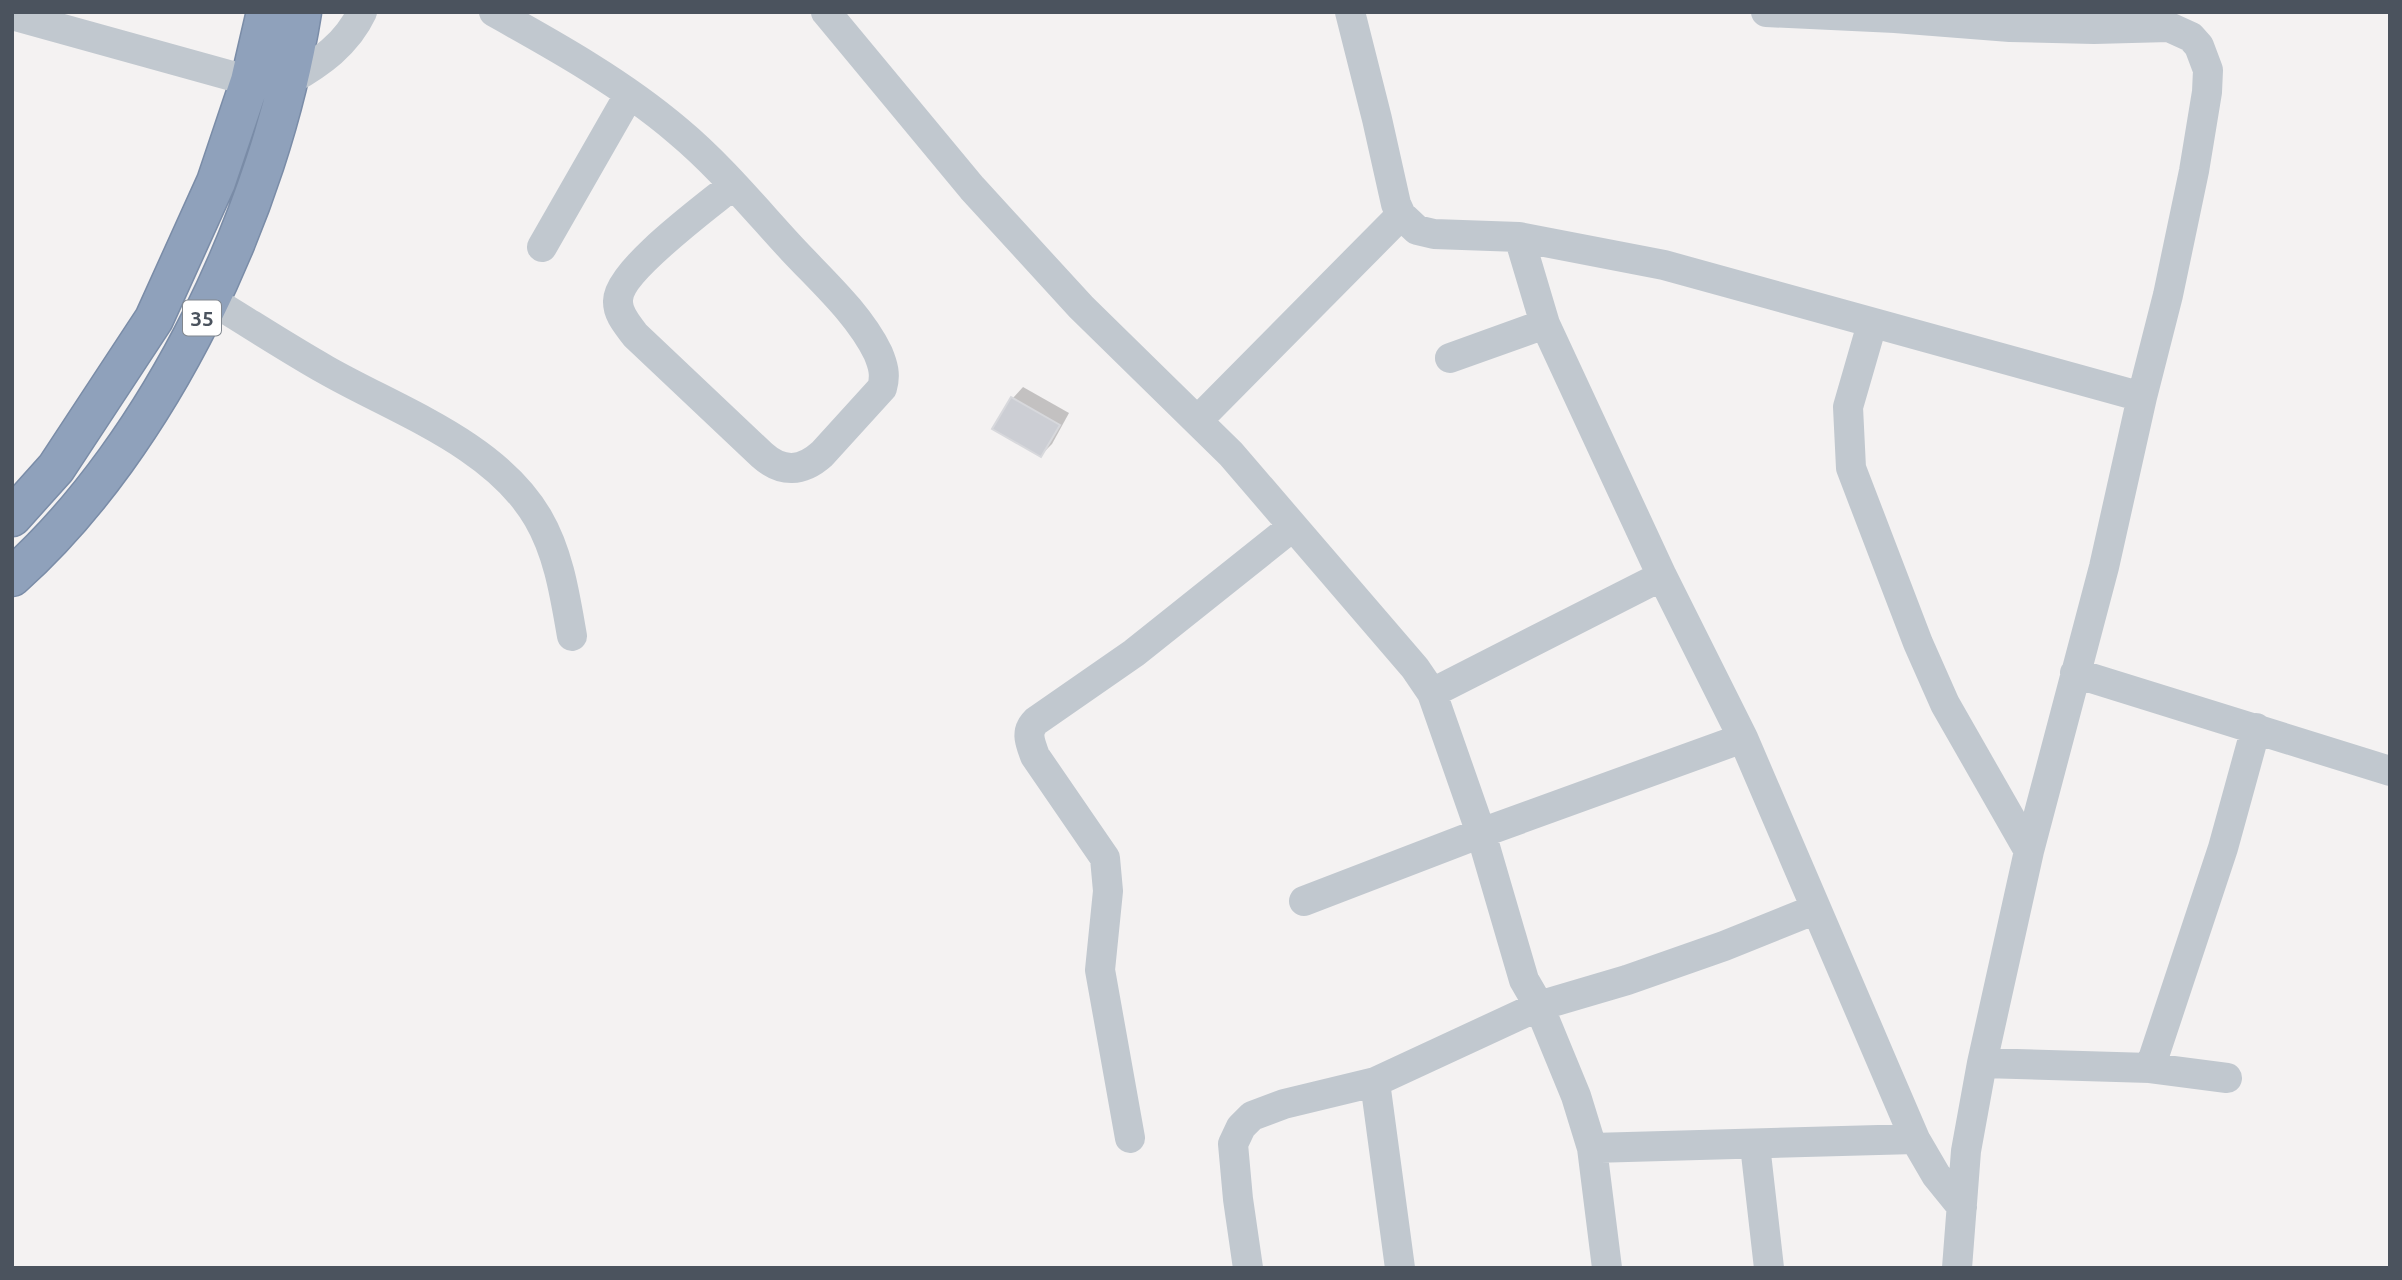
<svg xmlns="http://www.w3.org/2000/svg" width="2402" height="1280" font-family="Ubuntu,sans-serif">
<style>
.shadow{fill:#0003}
.building{fill:#ccced4;stroke:#d7d8dc;stroke-width:2}
.lines{fill:none;stroke-linecap:round;stroke-linejoin:round}
.highway-casing{stroke:#7a8ca7;stroke-width:41}
.minor{stroke:#c1c8cf;stroke-width:30}
.highway{stroke:#8fa1bb;stroke-width:38}
.labels{text-anchor:middle;dominant-baseline:central;stroke-width:7;stroke-linejoin:round;paint-order:stroke}
.shield{fill:#fff;stroke:#81878e;stroke-width:2}
.shield-label{font-size:21px;font-weight:bold;fill:#4b535e}
</style>
<rect width="100%" height="100%" fill="#f4f2f2"/>
<!-- shadow -->
<path class="shadow" d="M1023,387L1069,413L1052,444L1041,455L995,429L1013,398Z"/>
<!-- building -->
<path class="building" d="M1011,397L1060,425L1041,457L992,429Z"/>
<g class="lines">
<defs>
<path id="highway" d="M12,517L56,468L154,319L216,182L250,81L266,12
M12,577C161,444 271,208 302,12"/>
</defs>
<!-- highway casing -->
<use href="#highway" class="highway-casing"/>
<!-- minor -->
<path class="minor" d="M494,12C557,47 623,84 678,131C720,166 756,210 793,250C822,281 859,314 878,353C883,365 886,375 882,388L822,454C802,472 782,473 762,455L635,335C628,325 618,315 618,302C616,272 709,205 733,185
M826,12L972,188L1081,307L1231,454L1415,668L1432,693L1481,833L1524,980L1539,1006L1576,1096L1592,1148L1607,1268
M1350,12L1377,119L1396,204L1401,215L1417,230L1434,234L1519,237L1664,265L2142,397
M1766,12L1895,18L2010,27L2094,29L2169,27L2191,37L2199,46L2208,70L2207,92L2194,171L2168,295L2142,397L2104,567L2029,851L1982,1063L1966,1151L1957,1268
M12,15L250,81
M290,80C320,63 347,44 362,12
M1519,237L1545,324L1662,576L1743,738L1915,1139L1936,1175L1962,1207
M542,247L629,95
M211,300C249,323 287,348 326,370C396,410 495,444 538,518C559,554 565,596 572,636
M1872,324L1848,407L1851,468L1918,643L1945,704L2029,851
M1450,358L1545,324
M1198,420L1401,215
M2075,673L2390,771
M1432,693L1662,576
M1304,901L1481,833L1743,738
M1982,1063L2150,1068L2227,1078
M2150,1068L2223,848L2256,728
M1375,1082L1400,1268
M1130,1138L1100,970L1108,891L1105,858L1035,756C1030,742 1025,732 1036,721L1134,653L1292,527
M1755,1145L1769,1268
M1592,1148L1915,1139
M1248,1268L1238,1199L1233,1144L1241,1127L1252,1116L1284,1104L1375,1082L1539,1006L1627,980L1724,946L1816,909"/>
<!-- highway -->
<use href="#highway" class="highway"/>
</g>
<g class="labels">
<!-- shield labels -->
<rect class="shield" x="183" y="300.5" width="38" height="35" rx="5"/>
<g class="shield-label">
<text x="202" y="318">35</text>
</g>
</g>
<!-- border -->
<rect width="2402" height="1280" fill="none" stroke="#4b535e" stroke-width="28"/>
</svg>
